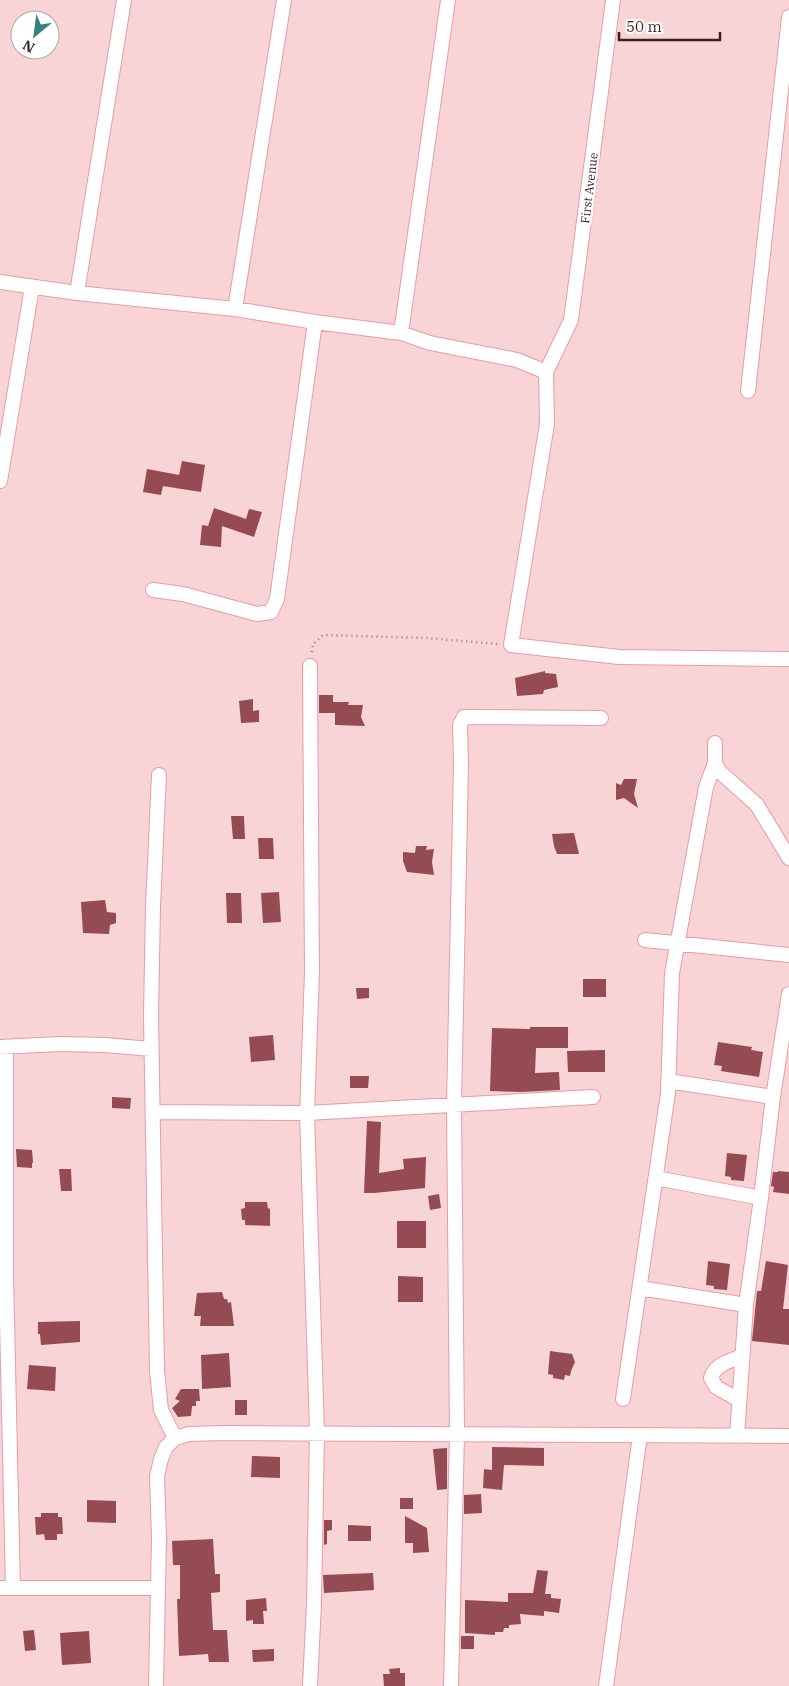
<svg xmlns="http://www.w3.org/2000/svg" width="789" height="1686" font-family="'IBM Plex Serif',serif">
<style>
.building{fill:#944b53}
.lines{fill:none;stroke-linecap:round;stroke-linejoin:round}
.minor-casing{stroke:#ec9aa1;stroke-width:16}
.path{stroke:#9d7c7e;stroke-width:2.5;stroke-dasharray:1 4;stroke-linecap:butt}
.minor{stroke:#fff;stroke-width:14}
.labels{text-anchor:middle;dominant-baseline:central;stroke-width:5;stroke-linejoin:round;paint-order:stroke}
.street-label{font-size:12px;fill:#3d1e21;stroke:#fff}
</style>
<rect width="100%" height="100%" fill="#f8d4d6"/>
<!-- building -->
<path class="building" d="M182,461L205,465L201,492L163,486L161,495L143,492L147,469L179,475Z
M214,508L246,519L249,509L262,512L254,537L222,526L221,547L200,545L202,525L208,526Z
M545,671V673L556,674L558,687L544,690L543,694L517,696L515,678Z
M319,695H333V702H349L348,705H363L361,717L365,726L335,725V713H319Z
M253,699V711L259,710V722L241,723L239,701Z
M624,779H637L634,794L638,808L624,798L616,800V783L621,785Z
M231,816H244L245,839H233Z
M574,833L579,854H557L554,846L552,834Z
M258,838H273L274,859H259Z
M416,846H427L426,850L434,849L432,862L434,875L407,872L403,861V852L415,853Z
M279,892L281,922L263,923L261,893Z
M226,893H241L242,923H227Z
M105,900L107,912L116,913V923L110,925L109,934L83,933L81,902Z
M583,979H606V997H583Z
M356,988H369V998L357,999Z
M530,1027H568V1048H536L535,1073L559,1072L560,1090L522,1092L490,1091L492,1028L530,1029Z
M273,1035L275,1060L251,1062L249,1037Z
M718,1042L752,1047L751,1050L763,1052L759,1077L721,1071L722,1066L714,1065Z
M605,1050V1072H568L567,1051Z
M350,1076H369L368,1088H350Z
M112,1097L131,1098L130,1109L112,1108Z
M367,1121L381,1122L379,1173L404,1169L403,1159L426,1157L425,1188L374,1193H364Z
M16,1149L32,1150L33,1162L32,1164V1168L17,1167Z
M727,1153L747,1155L744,1181L731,1180V1177L725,1176Z
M59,1169H71L72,1191H61Z
M778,1171L789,1172V1194L773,1192L774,1187L771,1186L773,1172H778Z
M439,1194L441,1208L430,1210L428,1196Z
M245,1202H267L268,1209L270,1208V1226L245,1225V1220H242L241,1209L245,1208Z
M397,1221H426V1248H397Z
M708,1261L730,1264L727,1290L714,1289V1286L706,1285Z
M766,1261L788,1265L783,1309H789V1345L752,1341L757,1291H761Z
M398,1276L423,1277V1302H398Z
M222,1292L224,1299H227L228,1303L231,1302L234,1326H200L201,1316H194L197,1293Z
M80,1321V1342L41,1345L40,1334H38V1322Z
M550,1351L572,1354L575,1362L571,1371L570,1376L565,1375L564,1380L553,1378V1375L548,1374Z
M229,1353L231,1387L202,1389L201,1355Z
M29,1365L56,1367L55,1391L27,1389Z
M181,1389H199L200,1401H196V1406H192L191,1416L178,1417L172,1408L180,1401L175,1399Z
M235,1400H247V1415H235Z
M492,1447L544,1448V1466L504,1465L502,1490L483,1488L484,1469L492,1470Z
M447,1448V1489L437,1490L433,1449Z
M252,1456L280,1457V1478L251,1477Z
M481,1494L482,1513L464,1514V1495Z
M400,1498H413V1509H400Z
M87,1500L116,1501V1523L87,1522Z
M41,1513H58V1517H62L63,1534H57V1540H45L44,1534L36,1535L35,1517H41Z
M405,1516L427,1528L429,1552L413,1553V1543H405Z
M324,1520H332V1530L327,1531V1544L324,1545Z
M348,1525L371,1526V1541H348Z
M213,1539L215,1574H220V1592L211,1593L213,1630H227L229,1662H209L208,1654L179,1656L177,1599H180V1565H173L172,1541Z
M537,1570L548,1571L545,1594H551V1598L561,1599L559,1613L544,1611V1616L520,1614L521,1624L509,1625V1628H504L503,1632H495V1635L465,1633V1600L508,1602V1593H533Z
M373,1573L374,1590L324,1593L323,1575Z
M266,1598L267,1611H263L264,1624H253V1620L246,1621V1600Z
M34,1630L36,1650L25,1651L23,1631Z
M89,1631L91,1663L62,1665L60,1633Z
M461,1636H474V1649H461Z
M274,1649V1661L253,1662L252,1650Z
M400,1668V1673H405V1686H384L383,1674H390L389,1669Z"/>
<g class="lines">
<defs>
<path id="minor" d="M613,0L571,320L546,372L547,424L511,645L619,657L789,659
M0,282L77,293L235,309L315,322L401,333L430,343L517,360L546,372
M77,293L124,0
M235,309L284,0
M401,333L448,0
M748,391L789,17
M0,481L32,287
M153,590L183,594L257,614L271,612L277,599L315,322
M310,666L312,972L307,1113L317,1433L314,1603L310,1686
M715,743V763L719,771L757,805L789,858
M159,775L153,906L151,1016L157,1371L161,1410L175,1438
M645,940L789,955
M0,1047L59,1044L105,1045L151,1049
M6,1047V1276L13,1588
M668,1081L773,1097
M154,1112L307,1113L593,1097
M656,1178L761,1198
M640,1288L746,1305
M623,1399L668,1093L672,973L706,787L715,763
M739,1400L716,1387L711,1378C715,1364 730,1361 742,1356
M737,1436L746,1305L761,1198L773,1097L789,994
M0,1588H158
M156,1686L159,1538L157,1476L161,1459L166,1447L175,1438L189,1434L223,1433L789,1436
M451,1686L457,1434L454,1105L461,765L460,725L464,717L601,718
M606,1686L640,1435"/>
</defs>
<!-- minor casing -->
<use href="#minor" class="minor-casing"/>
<!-- path -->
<path class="path" d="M312,652L313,644L323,635L426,638L498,644"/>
<!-- minor -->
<use href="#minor" class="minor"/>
</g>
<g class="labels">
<!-- street labels -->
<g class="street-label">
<text transform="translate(589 188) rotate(-83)">First Avenue</text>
</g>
</g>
<!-- north arrow -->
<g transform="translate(35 35) rotate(209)"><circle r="24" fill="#ffffff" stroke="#b1a5a6"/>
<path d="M0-4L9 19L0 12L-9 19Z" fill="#37807f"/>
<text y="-8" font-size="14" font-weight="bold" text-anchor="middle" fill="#3d1e21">N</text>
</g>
<!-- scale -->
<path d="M619 32v8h101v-8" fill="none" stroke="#3d1e21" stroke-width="2.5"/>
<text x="626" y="32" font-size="15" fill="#3d1e21" stroke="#ffffff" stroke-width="4" paint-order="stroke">50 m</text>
</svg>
